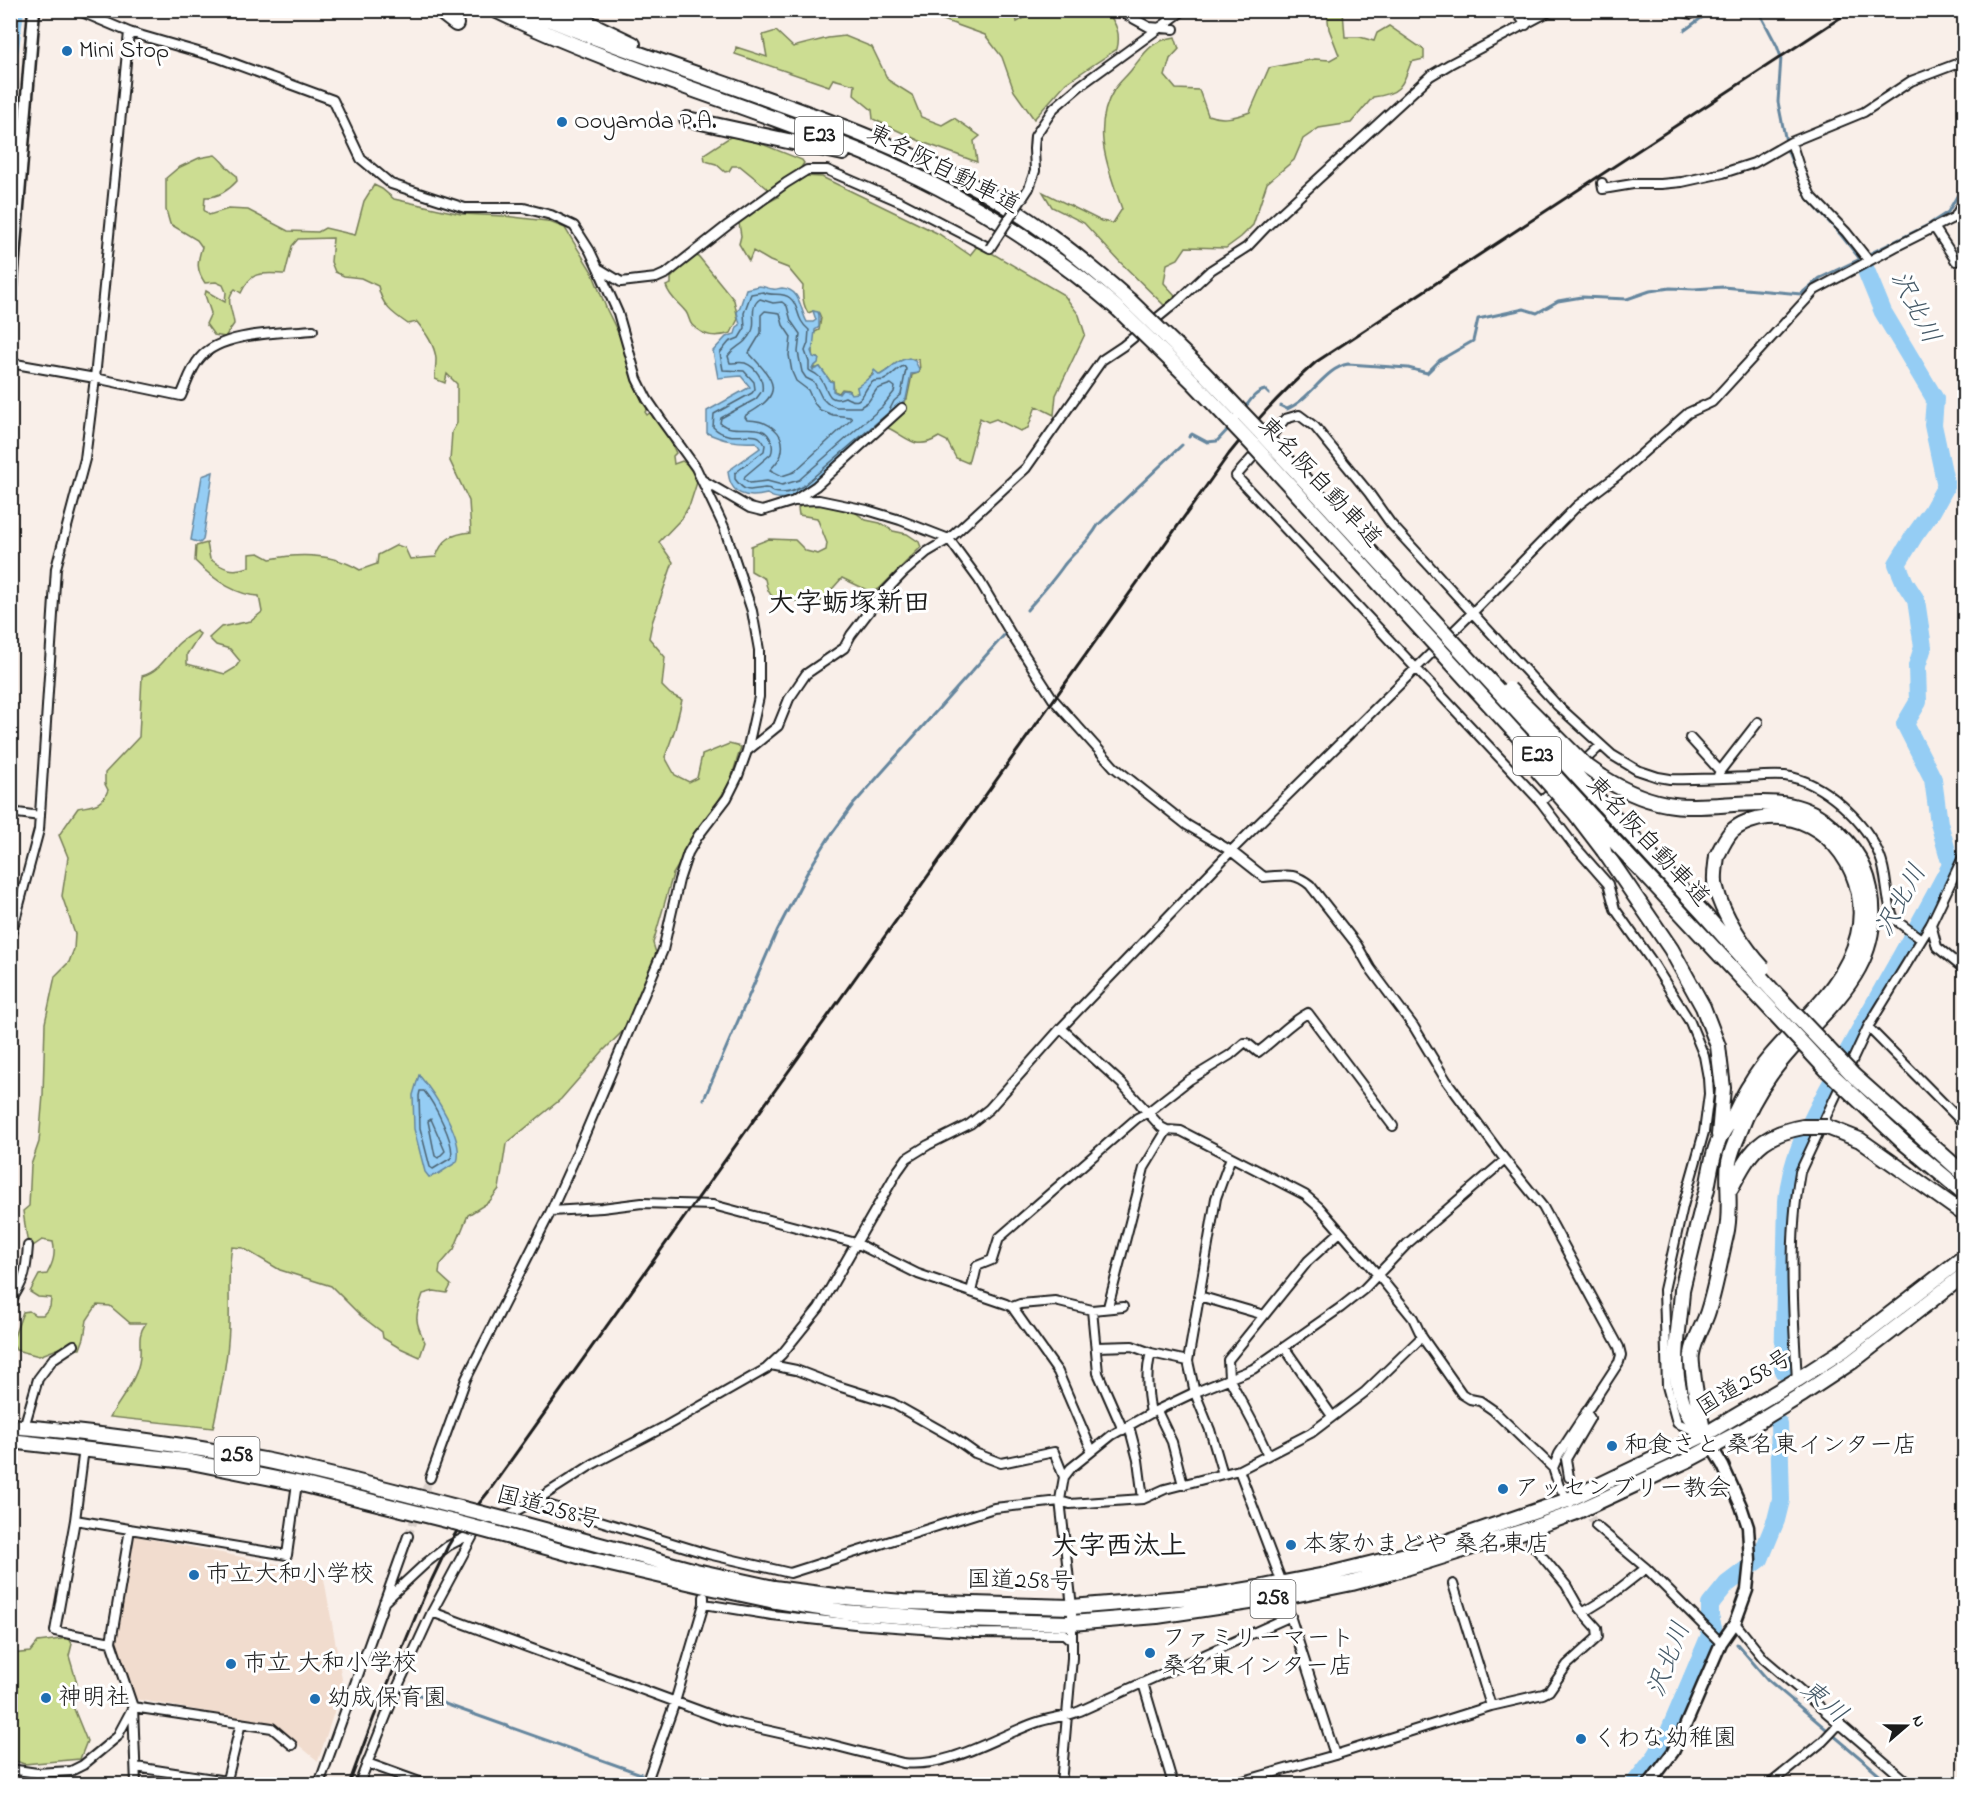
<svg xmlns="http://www.w3.org/2000/svg" width="1975" height="1795" font-family="'Indie Flower','Klee One',sans-serif">
<style>
.built{fill:#f1dcce}
.green{fill:#ccdd92;stroke:#747c57;stroke-width:1.5}
.water{fill:#95cdf4;stroke:#65869e;stroke-width:1.5}
.lines{fill:none;stroke-linecap:round;stroke-linejoin:round}
.shore{stroke:#4c6372;stroke-width:1.5}
.stream{stroke:#65869e;stroke-width:3}
.river{stroke:#95cdf4;stroke-width:18}
.street-tunnel{stroke:#d8cfca;stroke-width:8;stroke-dasharray:8 4;stroke-linecap:butt}
.street-casing{stroke:#1c1c1c;stroke-width:12}
.secondary-casing{stroke:#1c1c1c;stroke-width:15}
.highway-casing{stroke:#1c1c1c;stroke-width:18}
.street{stroke:#fff;stroke-width:8}
.secondary{stroke:#fff;stroke-width:10}
.highway{stroke:#fff;stroke-width:14}
.rail{stroke:#1c1c1c;stroke-width:3}
.street-bridge-casing{stroke:#1c1c1c;stroke-width:12;stroke-linecap:butt}
.highway-bridge-casing{stroke:#1c1c1c;stroke-width:18;stroke-linecap:butt}
.street-bridge{stroke:#fff;stroke-width:8}
.highway-bridge{stroke:#fff;stroke-width:14}
.poi-dot{fill:#1f6fb2;stroke:#fff;stroke-width:2}
.labels{text-anchor:middle;dominant-baseline:central;stroke-width:6;stroke-linejoin:round;paint-order:stroke}
.shield{fill:#fff;stroke:#606060;stroke-width:1.5}
.shield-label{font-size:22px;font-weight:bold;fill:#1c1c1c}
.poi-label{font-size:24px;fill:#1c1c1c;stroke:#fff;text-anchor:start}
.street-label{font-size:24px;fill:#1c1c1c;stroke:#fff}
.water-label{font-size:26px;font-style:italic;fill:#465a68;stroke:#fff}
.quarter-label{font-size:27px;font-weight:bold;fill:#1c1c1c;stroke:#fff}
</style>
<rect width="100%" height="100%" fill="#f9efe9"/>
<filter id="ink" filterUnits="userSpaceOnUse"><feTurbulence type="fractalNoise" baseFrequency=".0167" numOctaves="2"/><feDisplacementMap in="SourceGraphic" scale="12" xChannelSelector="R" yChannelSelector="G"/><feConvolveMatrix kernelMatrix="1 2 1 2 8 2 1 2 1" color-interpolation-filters="sRGB"/></filter>
<g filter="url(#ink)">
<!-- built -->
<path class="built" d="M136,1536L323,1573L343,1685L318,1761L273,1724L135,1699L115,1643L132,1538Z"/>
<!-- green -->
<path class="green" d="M942,11H1015L1017,22L1037,11H1107C1116,24 1121,33 1117,49L1066,83L1034,119L1014,91L1002,57L985,35L938,18Z
M1327,11H1343L1345,37H1360L1374,41L1377,33L1389,26L1424,50V59L1411,62C1402,87 1400,94 1373,97L1351,123L1319,128L1303,139L1294,160L1267,183L1253,225L1241,237L1226,248L1186,247L1178,259L1167,264L1164,283L1175,295L1166,307L1120,262L1084,223L1052,207L1043,192L1101,221L1113,223L1122,209C1109,170 1090,129 1114,90C1119,82 1127,76 1132,69C1146,51 1151,41 1175,37L1179,49L1170,59L1165,76L1176,89L1199,90L1208,115C1222,121 1236,117 1250,112L1269,68L1315,59L1330,60L1339,55L1329,29Z
M776,31L793,47L828,38L845,36L872,47L888,80L912,95L921,117L942,125L954,118L980,136L974,141L977,162L922,142L873,119L872,110L854,95L855,85L833,79L829,86L735,54L736,47L767,57L763,35Z
M730,137L747,138L802,160L804,163L800,169L804,176L822,177L939,234L970,255L978,245L1064,295L1079,315L1085,334L1056,395L1054,415L1036,406L1028,428L1020,431L996,419L988,422L980,418L968,463L956,458L947,441L939,437C915,452 908,437 888,428L899,405L907,399L912,375L918,373L920,370L919,360C897,356 896,366 880,375L874,372L862,385L857,387L859,392L854,395H850L849,390L842,389L839,393L834,391L833,381H830L820,367L812,370L818,362V358H813C811,351 813,339 815,332L819,330L821,318L819,313L813,311L808,313C803,305 802,295 803,286L788,268L770,261L753,251L749,261L739,244L741,236L739,223L746,214L778,197L740,166H732L729,171L725,172L716,164L705,161L704,154Z
M215,155C223,161 227,169 236,175L237,181C229,190 217,198 205,197L204,210L209,215L228,209L248,210L288,231L318,232L325,228L355,235L364,201L374,185L382,189L394,199L461,214L504,216L547,221L565,228L592,272L607,310L648,394V408L645,412L647,415L651,412L658,415L676,453L673,456L674,464L682,461L700,473L690,504L682,518L659,542L673,562L652,623L649,638L665,657L662,686L670,694L682,700L675,729L665,757L675,775L689,782L697,778L702,755L729,744L741,747L730,782L673,874L653,943L659,963L632,1022L603,1051L561,1099L506,1144L499,1189L489,1202L468,1215L454,1249L440,1265L439,1274L451,1285L447,1293L434,1291L423,1294C415,1316 414,1321 425,1342L420,1357L398,1347L383,1338L382,1332L361,1316L331,1286L280,1270L243,1248L232,1247C227,1273 230,1300 229,1326C228,1361 220,1394 213,1428L110,1417C120,1400 135,1382 139,1363C143,1347 135,1338 146,1323H130L110,1306L97,1305L87,1320L84,1338L80,1349H70L65,1346L39,1356L16,1350L12,1342L23,1312L29,1311L35,1315H43L50,1307L51,1298L38,1297L30,1292L39,1275L47,1274C53,1263 56,1254 53,1242L42,1240L33,1246L27,1239L23,1211L29,1206L31,1165L39,1142L43,1095L45,1023L55,976L69,962L74,949L75,934L62,896L68,857L59,835L78,808C93,805 102,806 108,790L105,784V773L139,737L142,676C158,672 166,658 177,645C182,640 190,635 196,631L200,634L187,654V664L225,674L235,668L240,661L230,649L216,645L209,638L221,627L251,621L262,612L259,596C234,595 212,578 195,561L196,546L207,543L210,559C224,569 232,573 249,567V554L259,553L270,559C301,553 332,553 360,570L377,564L378,555L397,545L405,548L410,559L436,557C442,539 452,534 471,532L469,501L450,461L452,432L457,423V384L447,374L445,383L435,379C435,372 436,365 436,359C435,345 425,332 417,322L408,324C392,313 382,306 378,286L361,278L344,276L335,272L331,262L333,238L298,239L292,246L285,274C261,273 252,270 241,293L235,289C224,299 233,311 234,324L225,337L214,335L206,324L211,313L205,295L206,291L225,302L226,292L223,285L216,282L205,283C196,270 197,262 202,247L197,240L170,224L166,210V178L178,168L199,158Z
M693,255L699,257L734,300L738,319L731,333C716,338 704,337 692,325C689,322 689,316 686,312C679,303 670,298 666,286L671,284V278Z
M836,499L866,520L880,523L893,531L907,534L919,542L921,547L879,589L871,592L842,578L818,605C809,603 801,601 792,601C775,601 768,598 765,579L751,571V546L769,539L795,540L806,551L818,554L826,550L827,543L817,518L799,515L798,508L806,501Z
M69,1638L72,1644L69,1656L77,1683L74,1709L87,1741L80,1759L24,1764L11,1759V1654L30,1652L38,1642Z"/>
<!-- water -->
<path class="water" d="M759,286C765,286 768,289 773,289C776,290 779,288 782,288C801,289 800,310 807,322H813L816,320L813,311L818,312L819,315V327L815,330L813,348L811,351L813,357L819,359L818,363L812,368L813,370L820,367L830,381L833,382V391L839,394L842,390L849,391L851,394L858,393L857,387L873,375L874,370L880,375C893,368 893,362 909,358L915,361L919,369L918,373L911,374L906,399L899,405L895,413L807,491C794,498 779,502 767,494C746,499 730,495 728,471L760,448L756,442C737,443 724,441 707,433V411L750,387L741,376L718,378L713,351L726,337L735,334L737,327L740,325L737,312L740,307L746,289Z
M213,472L203,540L200,543L191,540L202,476Z
M419,1075C434,1093 465,1139 457,1162L438,1174L429,1177L425,1172L414,1129L413,1095Z"/>
<g class="lines">
<!-- shore -->
<path class="shore" d="M763,292C772,297 782,291 790,298C800,306 795,319 809,330L808,343L805,351L809,362V370C811,372 815,373 817,375C829,383 824,406 845,397C865,409 861,388 874,381C877,380 881,381 884,380C892,377 895,369 904,366L906,369L901,395L894,401L888,413L803,486C795,491 784,495 774,492C768,489 772,488 765,488C749,490 746,494 735,479V473L764,451L765,445C764,443 762,439 759,437C749,431 729,443 713,427L714,414L752,393L755,389L754,382L744,371L723,370L720,353L729,342L739,338L745,328L744,313L751,294Z
M760,299L773,303L782,302L787,306L791,321L800,334L798,352L802,372L806,378L814,382L822,398L827,403L836,407H860L868,402L877,389L891,384L895,387L894,392L882,407L799,480L782,485L767,481L750,483L744,479L745,476L771,454C775,444 769,430 757,429C744,427 731,432 720,423L721,418L756,399L762,391C764,380 756,367 745,363C741,362 735,363 730,363L728,356C736,344 743,348 752,331C757,321 748,307 760,299Z
M765,311L780,313L783,325L791,337L789,355L792,372L796,381L808,390L814,403L820,410L833,415L850,417L852,419L794,472L782,476L770,470C774,465 779,461 781,455C788,431 766,420 747,420L745,417L746,415C787,393 774,380 749,353L761,333V315Z
M420,1091H424C434,1103 456,1144 451,1158L433,1169L430,1167L420,1128L419,1096Z
M431,1119L445,1151L438,1158L435,1156L428,1121Z"/>
<!-- stream -->
<path class="stream" d="M1685,30L1712,10
M1871,253L1928,225L1948,212L1964,184
M1281,406L1287,409C1310,400 1325,368 1348,364L1408,368L1427,373L1440,360L1473,341L1478,319L1524,309L1537,313L1558,301L1582,297L1627,299L1650,291L1670,288L1694,289L1723,287L1801,294L1820,278L1860,259L1841,235L1807,198L1788,152L1778,102L1781,57L1777,46L1758,10
M1244,409C1250,401 1255,392 1265,390L1269,394
M1189,437L1192,434L1207,442L1217,441L1231,426
M1027,610C1040,595 1053,581 1064,565C1076,550 1088,543 1098,525L1182,445
M704,1099L777,931L808,871L828,839L852,806L1005,634
M1718,1619C1713,1609 1722,1599 1729,1591L1727,1584
M1737,1644L1767,1679L1891,1784
M403,1689L641,1774
M652,1778L669,1784"/>
<!-- river -->
<path class="river" d="M10,48L15,10
M1783,1371L1787,1201C1791,1152 1816,1113 1838,1070C1875,1001 1915,934 1951,865L1939,823L1933,779L1905,724L1918,702L1917,666L1923,647L1916,600L1905,583L1897,564L1914,536L1932,511L1946,486L1933,425L1935,399L1883,312L1865,268
M1634,1784L1656,1756L1666,1739L1713,1628L1710,1617V1605L1727,1584L1760,1559L1776,1520L1781,1500L1779,1424"/>
<!-- street-tunnel -->
<path class="street-tunnel" d="M1569,1477L1579,1496
M1585,1507L1596,1526
M408,1536L430,1478"/>
<defs>
<path id="street" d="M77,10L129,32L219,58L333,100L361,159L391,184L465,208H524L551,215L574,226L590,251L598,268L621,282L656,278L667,273L728,225L786,183L807,170H827L901,202L990,248
M1118,10L1149,27L1174,29
M1515,10L1526,25
M1675,10L1691,14L1701,10
M1791,142L1864,112L1911,81L1964,61
M1602,183L1603,189L1633,184H1661L1682,182L1723,173L1754,163L1791,142L1803,179L1811,196L1846,232L1869,261
M1029,188L1035,171L1034,149L1035,136L1054,108L1081,85L1184,10
M1934,227L1956,261L1964,259
M10,363L95,378L181,396C187,383 191,368 200,358C221,332 281,333 313,330
M1267,441L1285,419L1299,415L1315,427L1369,493L1391,524L1557,705L1612,755L1637,770L1658,777L1670,779C1696,780 1723,778 1749,777C1761,776 1773,775 1785,776C1823,781 1867,822 1880,857C1888,876 1885,900 1894,919L1921,939
M1259,450L1236,476L1541,802L1572,843L1608,884L1615,909L1651,960L1690,1022L1704,1056L1708,1078L1709,1094L1704,1132L1683,1206L1664,1290L1667,1386L1677,1423L1698,1432
M702,480L750,508L762,511L794,501L819,500L867,510L900,520L949,539L979,580L1011,634L1053,699L1114,767L1187,825L1231,851L1264,877C1284,876 1293,871 1310,885L1357,945L1370,968L1414,1027L1446,1080L1505,1160L1543,1207L1619,1347L1621,1355L1619,1362L1559,1454L1553,1468L1559,1486L1570,1503
M795,500L816,486L902,408
M1690,738L1720,771
M747,751L778,726L789,699L806,674L844,648L851,635L880,597L903,573L927,552L949,539L1026,468L1102,360L1123,346L1178,301L1211,270L1247,247L1267,226L1430,76L1450,64L1552,10
M1717,778L1720,771L1758,722
M1541,802L1600,746
M10,812L40,816
M1931,924L1937,947L1964,969
M10,939L39,830L56,568L85,459L95,378L129,32
M1868,1027L1964,1124
M1061,1028L1122,1084L1161,1127L1167,1130L1181,1131L1305,1195L1319,1207L1378,1275L1413,1318L1422,1337L1462,1394L1470,1399L1480,1401L1493,1410L1553,1468
M551,1211L602,1208L642,1203L713,1205L856,1243L918,1274L1006,1304L1012,1307L1058,1372L1092,1451
M971,1292L977,1266L992,1260L999,1238L1137,1118L1147,1113L1189,1080L1230,1055L1244,1043H1247L1258,1052C1275,1040 1289,1023 1308,1013L1393,1126
M1199,1296L1264,1315
M10,1302C25,1280 26,1272 28,1246
M1012,1307L1020,1304L1055,1301L1092,1310L1123,1307
M1108,1307L1144,1168L1167,1130
M1092,1310L1098,1373L1123,1430
M1096,1347L1132,1346L1151,1353L1188,1361
M1284,1347L1332,1416
M1151,1353C1145,1373 1147,1393 1151,1413
M771,1365L796,1370L838,1386L892,1403L954,1438L975,1453L1001,1463L1054,1452L1064,1477
M1797,1380C1793,1311 1788,1240 1800,1172L1868,1027L1931,924L1964,855
M1157,1411L1172,1442L1183,1485
M1129,1426L1138,1460L1143,1499
M24,1427L38,1379L53,1359L74,1345
M84,1448L75,1520L55,1631L111,1642
M1268,1455L1253,1423L1229,1378L1228,1360L1308,1261L1340,1232
M1239,1470L1282,1583
M1223,1474L1210,1430L1195,1393L1188,1361L1216,1198L1231,1157
M1569,1477L1566,1459L1590,1418L1586,1412
M430,1478L466,1379L551,1211L574,1160L663,950L679,880L688,853L698,836L727,798L738,776L747,751L759,697V650L752,611L724,527L696,468L660,418L647,399L637,379L618,313L598,268
M535,1501L708,1554L790,1573L994,1508L1060,1501L1070,1504L1143,1499L1165,1489L1239,1470L1311,1433L1365,1392L1422,1337
M75,1520L287,1555L297,1483
M1596,1526L1646,1568L1721,1643
M130,1529L111,1642L133,1707L136,1784
M1453,1584L1491,1706
M1284,1597L1335,1755
M384,1602L426,1563L448,1546L535,1501L593,1464L666,1426L766,1369L782,1354L819,1308L897,1172L907,1158L928,1145L970,1124L989,1109L1061,1028L1231,851L1473,612L1577,506L1618,475L1688,413L1712,402L1815,290L1895,247L1955,217L1964,201
M704,1604L772,1615L855,1624L976,1633L1064,1634L1072,1641
M432,1612L730,1722L829,1744L903,1763C950,1768 993,1738 1035,1723C1051,1717 1065,1717 1080,1711L1291,1616
M1584,1612L1610,1596L1646,1568
M1735,1623L1764,1659L1910,1784
M1143,1683L1173,1784
M367,1763L425,1784
M136,1767L226,1781
M10,1769L37,1773L71,1771L83,1765L117,1737L133,1707L272,1728L292,1745
M226,1784L241,1723
M319,1784L408,1536
M359,1784L398,1686L432,1612L475,1532
M646,1784L675,1702L704,1604V1597
M1061,1784L1072,1658V1607L1060,1500L1064,1477L1071,1468L1112,1435L1151,1413L1191,1394L1253,1369L1340,1308L1364,1289L1408,1243L1505,1160
M1233,1784L1335,1755L1491,1706L1543,1694L1549,1691L1567,1665L1598,1637L1597,1628L1579,1608L1566,1585L1531,1543
M1770,1784L1822,1742L1840,1723"/>
<path id="secondary" d="M10,307L34,10
M1649,1784L1673,1752L1683,1731L1721,1643L1735,1623L1747,1590L1750,1561L1748,1527L1741,1506L1723,1466L1708,1441"/>
<path id="highway" d="M438,10L456,24
M495,10C619,70 754,106 881,160C968,198 1048,248 1119,310
M528,10C674,74 831,110 971,185C1029,216 1080,257 1129,300
M562,10L633,44
M687,119L843,153
M1602,777C1624,791 1647,802 1674,805C1722,811 1780,789 1822,819C1847,838 1864,858 1870,889C1887,977 1813,1014 1770,1075C1758,1092 1747,1111 1740,1131C1736,1140 1731,1152 1729,1162C1726,1185 1732,1211 1726,1235C1720,1260 1716,1286 1708,1311C1704,1325 1694,1339 1692,1354C1691,1359 1692,1366 1693,1372C1695,1393 1700,1414 1704,1435
M1604,851L1671,949L1703,1007L1718,1046L1723,1088L1719,1135
M1827,1127L1860,1140L1964,1214
M1731,1188C1750,1151 1760,1135 1803,1127
M10,1426C96,1433 180,1444 264,1460C330,1474 395,1491 460,1508
M1701,1431C1696,1425 1690,1418 1687,1412C1667,1370 1680,1332 1682,1290C1690,1256 1698,1222 1707,1189C1710,1173 1712,1155 1719,1140C1722,1132 1728,1124 1733,1117C1739,1106 1743,1095 1750,1085C1781,1032 1843,998 1858,935C1872,879 1830,812 1768,817C1756,818 1740,823 1731,832C1725,839 1721,848 1717,856
M10,1441L186,1461L297,1483L454,1522
M515,1522L696,1571L774,1588L843,1597L903,1602L1072,1607L1216,1595L1258,1588L1325,1575L1414,1553L1568,1500L1704,1435L1797,1380L1845,1349L1964,1257
M510,1537L593,1560L709,1587L770,1600L845,1612L954,1620L1071,1623L1157,1616L1284,1597L1352,1583L1393,1572L1521,1532L1574,1513L1688,1460L1744,1430L1803,1394L1853,1361L1964,1275"/>
</defs>
<!-- street casing -->
<use href="#street" class="street-casing"/>
<!-- secondary casing -->
<use href="#secondary" class="secondary-casing"/>
<!-- highway casing -->
<use href="#highway" class="highway-casing"/>
<!-- street -->
<use href="#street" class="street"/>
<!-- secondary -->
<use href="#secondary" class="secondary"/>
<!-- highway -->
<use href="#highway" class="highway"/>
<!-- rail -->
<path class="rail" d="M349,1784L374,1717L425,1594L448,1546L457,1531L489,1491L1229,454C1256,420 1283,391 1316,362L1852,10"/>
<defs>
<path id="street-bridge" d="M990,248L1029,188"/>
<path id="highway-bridge" d="M1129,300L1203,372L1261,433L1704,914L1773,991L1854,1076L1964,1174
M1119,310L1193,382L1252,444L1614,841L1828,1071L1903,1142L1964,1193
M1509,689L1585,765L1602,777
M1537,770L1575,813L1604,851
M1717,856C1716,866 1713,879 1716,888C1722,914 1745,949 1763,968
M1803,1127H1827
M460,1508L515,1522
M454,1522L510,1537"/>
</defs>
<!-- street-bridge casing -->
<use href="#street-bridge" class="street-bridge-casing"/>
<!-- highway-bridge casing -->
<use href="#highway-bridge" class="highway-bridge-casing"/>
<!-- street-bridge -->
<use href="#street-bridge" class="street-bridge"/>
<!-- highway-bridge -->
<use href="#highway-bridge" class="highway-bridge"/>
</g>
</g>
<!-- markers -->
<g class="poi-dot">
<circle cx="67" cy="51" r="6"/>
<circle cx="562" cy="122" r="6"/>
<circle cx="1612" cy="1446" r="6"/>
<circle cx="1503" cy="1489" r="6"/>
<circle cx="1291" cy="1545" r="6"/>
<circle cx="194" cy="1575" r="6"/>
<circle cx="1150" cy="1653" r="6"/>
<circle cx="231" cy="1664" r="6"/>
<circle cx="46" cy="1698" r="6"/>
<circle cx="315" cy="1699" r="6"/>
<circle cx="1581" cy="1739" r="6"/>
</g>
<g class="labels">
<!-- shield labels -->
<g class="shield">
<rect x="795" y="117" width="48" height="38" rx="4.5"/>
<rect x="1513" y="737" width="48" height="38" rx="4.5"/>
<rect x="214.5" y="1437" width="45" height="38" rx="4.5"/>
<rect x="1250.5" y="1580" width="45" height="38" rx="4.5"/>
</g>
<g class="shield-label">
<text x="819" y="136">E23</text>
<text x="1537" y="756">E23</text>
<text x="237" y="1456">258</text>
<text x="1273" y="1599">258</text>
</g>
<!-- poi labels -->
<g class="poi-label">
<text x="79" y="51">Mini Stop</text>
<text x="574" y="122">Ooyamda P.A.</text>
<text x="1624" y="1446">和食さと 桑名東インター店</text>
<text x="1515" y="1489">アッセンブリー教会</text>
<text x="1303" y="1545">本家かまどや 桑名東店</text>
<text x="206" y="1575">市立大和小学校</text>
<text x="1162" y="1639">ファミリーマート<tspan x="1162" dy="28">桑名東インター店</tspan></text>
<text x="243" y="1664">市立 大和小学校</text>
<text x="58" y="1698">神明社</text>
<text x="327" y="1699">幼成保育園</text>
<text x="1593" y="1739">くわな幼稚園</text>
</g>
<!-- street labels -->
<g class="street-label">
<text transform="translate(943 170) rotate(27)">東名阪自動車道</text>
<text transform="translate(1319 483) rotate(47)">東名阪自動車道</text>
<text transform="translate(1647 842) rotate(47)">東名阪自動車道</text>
<text transform="translate(1745 1384) rotate(-31)">国道258号</text>
<text transform="translate(548 1509) rotate(15)">国道258号</text>
<text transform="translate(1020 1582) rotate(1)">国道258号</text>
</g>
<!-- water labels -->
<g class="water-label">
<text transform="translate(1914 308) rotate(63)">沢北川</text>
<text transform="translate(1902 901) rotate(-61)">沢北川</text>
<text transform="translate(1670 1660) rotate(-69)">沢北川</text>
<text transform="translate(1823 1703) rotate(40)">東川</text>
</g>
<!-- quarter labels -->
<g class="quarter-label">
<text x="849" y="604">大字蛎塚新田</text>
<text x="1119" y="1547">大字西汰上</text>
</g>
</g>
<!-- margin -->
<rect width="1975" height="1795" fill="none" stroke="#fff" stroke-width="36"/>
<rect x="18" y="18" width="1939" height="1759" fill="none" stroke="#1c1c1c" stroke-width="2" filter="url(#ink)"/>
<!-- north arrow -->
<g transform="translate(1906 1726) rotate(70)" stroke="#ffffff" stroke-width="4.5" paint-order="stroke">
<path d="M0-4.5L10 22L0 15L-10 22Z" fill="#1c1c1c"/>
<text y="-9" font-size="16" font-weight="bold" text-anchor="middle" fill="#1c1c1c">N</text>
</g>
</svg>
